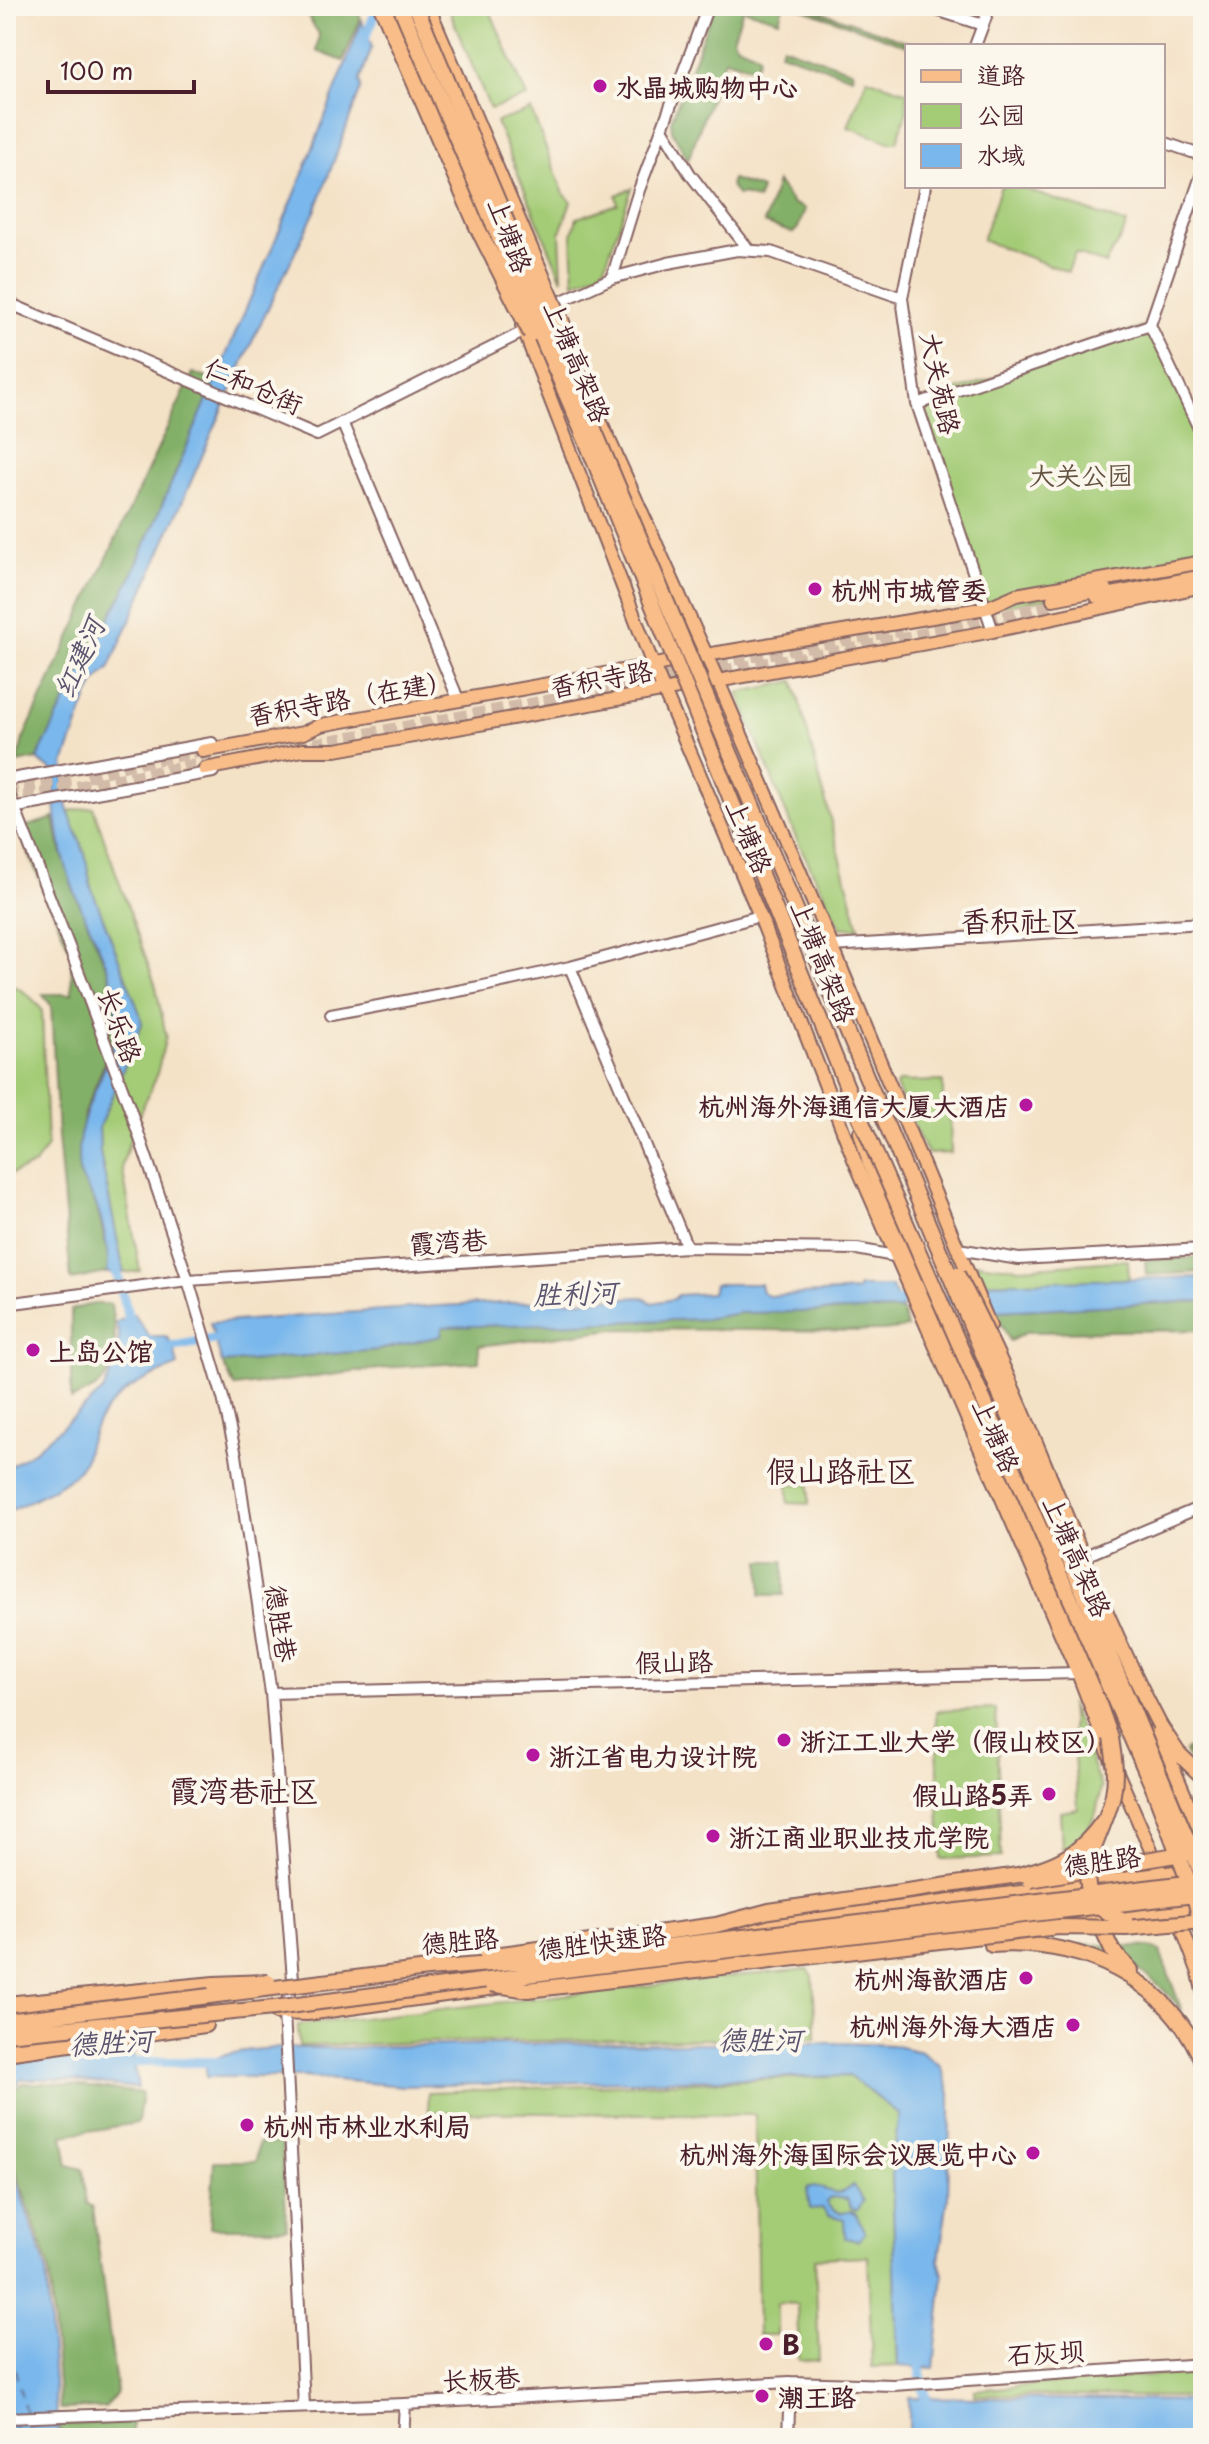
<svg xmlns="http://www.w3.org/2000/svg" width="1209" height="2444" font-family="'Playpen Sans','LXGW WenKai TC',sans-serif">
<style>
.green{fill:#a4cc77;stroke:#777651;stroke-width:2}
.forest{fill:#83b068;stroke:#66684a;stroke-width:2}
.water{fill:#79b7ec;stroke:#626b8c;stroke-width:2}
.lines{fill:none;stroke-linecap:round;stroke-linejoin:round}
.canal{stroke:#79b7ec;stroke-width:10}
.ferry{stroke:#5a546f;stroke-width:2;stroke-dasharray:10 8;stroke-linecap:butt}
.major-tunnel{stroke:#d2bba8;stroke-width:12;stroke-dasharray:12 6;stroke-linecap:butt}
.minor-casing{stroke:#866362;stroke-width:14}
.major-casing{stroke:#866362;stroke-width:16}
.highway-casing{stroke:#866362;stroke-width:18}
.minor{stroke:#fff;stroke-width:10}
.major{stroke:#f8bd89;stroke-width:12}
.highway{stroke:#f8bd89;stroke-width:14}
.highway-bridge-casing{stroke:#866362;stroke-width:18;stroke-linecap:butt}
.highway-bridge{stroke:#f8bd89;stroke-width:14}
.poi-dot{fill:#b5179e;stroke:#fbf7ec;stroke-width:3}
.labels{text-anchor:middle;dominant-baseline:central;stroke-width:8;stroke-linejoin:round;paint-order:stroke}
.poi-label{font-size:26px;font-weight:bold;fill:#4a1f2b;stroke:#fbf7ec;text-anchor:start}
.street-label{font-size:26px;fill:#4a1f2b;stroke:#fbf7ec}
.park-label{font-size:26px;fill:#655342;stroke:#fbf7ec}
.water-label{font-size:28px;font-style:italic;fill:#5a546f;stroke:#fbf7ec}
.quarter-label{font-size:30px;fill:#4a1f2b;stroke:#fbf7ec}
</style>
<rect width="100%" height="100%" fill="#fbf7ec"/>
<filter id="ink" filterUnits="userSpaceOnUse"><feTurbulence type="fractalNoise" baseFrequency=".0125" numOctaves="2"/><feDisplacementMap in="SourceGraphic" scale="16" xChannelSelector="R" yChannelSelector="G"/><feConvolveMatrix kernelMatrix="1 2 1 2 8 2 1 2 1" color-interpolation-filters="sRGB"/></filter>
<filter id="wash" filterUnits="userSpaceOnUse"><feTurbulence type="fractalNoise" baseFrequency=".006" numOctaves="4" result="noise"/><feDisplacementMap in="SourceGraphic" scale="32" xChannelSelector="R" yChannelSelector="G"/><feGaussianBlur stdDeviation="1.8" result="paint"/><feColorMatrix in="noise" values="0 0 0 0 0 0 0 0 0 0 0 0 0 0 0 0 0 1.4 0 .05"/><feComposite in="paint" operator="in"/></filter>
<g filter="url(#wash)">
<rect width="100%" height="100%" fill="#f4e2c7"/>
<!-- green -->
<path class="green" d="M454,6H488L527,97L490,109L450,12Z
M867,78L907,92V111L897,142H889L848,127Z
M531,110L564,194L571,201L560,233L562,279L496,122Z
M1001,186H1015L1127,224C1122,239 1112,250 1105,264L1075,253L1068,272L982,240Z
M632,188L605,266L598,273L574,283L572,235L577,218L618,204L616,195Z
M1150,325L1203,437V575L986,608L917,404Z
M794,681L859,928H841L796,838L738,693Z
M93,807L156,987L166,1036L156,1078L134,1126L122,1166L140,1271L124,1273L100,1153L99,1127L142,1024L140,1014L91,887L85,854L68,811Z
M6,984C22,988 32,997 42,1010L47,1146L35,1165L8,1175H6Z
M943,1081V1104H950L951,1153L929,1154L924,1148L896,1086L899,1082Z
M1128,1260L1129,1280L981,1283L975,1263L1021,1268Z
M788,1484H809V1504L788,1503Z
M1070,1703L1101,1788L1096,1813L1085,1834L1075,1845L1062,1848L1060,1812L1078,1809Z
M996,1709L1001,1857L941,1859L936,1711Z
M808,1969L813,1976L816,2038L426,2042L299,2046L298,2025C468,2007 638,1985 808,1969Z
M849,2076L899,2114L892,2171L898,2366L872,2367L868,2256L815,2258L819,2361L799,2360L797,2304L777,2303V2335H758L755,2115L429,2112L428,2092Z
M1203,2371V2397L974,2395V2390Z"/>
<!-- forest -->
<path class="forest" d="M305,6H354L361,18L343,61L317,51L319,34L302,7Z
M714,6H783L779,20L743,9L733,39L737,45L756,53L759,57L755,68L725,59L688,160L672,131L671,121Z
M795,6H805L920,46H908Z
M782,46L853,71L852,77L780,52Z
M732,179L761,189L758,200L742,194L738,196L730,185Z
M777,182L792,203L805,209L798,228L793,233L764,223Z
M193,373L215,381L130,580L66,700L37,759L17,763L23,739L41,700Z
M54,818L58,841L73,887L108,971L115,1001L117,1018L110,1050L84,1113L79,1172L97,1206L110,1263L107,1273L71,1280L58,1137L51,1005L42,994H72L71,952L18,829Z
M1203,1257V1272L1146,1275L1145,1260Z
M1203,1301V1330L1027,1332L1010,1341L995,1311Z
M91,1304H111C114,1328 121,1359 104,1380C97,1390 81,1394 71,1400V1310Z
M902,1310L907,1328L883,1331L615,1329L479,1346V1362L395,1367L235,1387L222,1363L378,1350L440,1336L441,1327L704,1319L740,1313Z
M761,1561H784V1595H761Z
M1203,1743V1800L1185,1751Z
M1080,1944L1149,1947L1160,1951L1182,2011C1152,1971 1124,1960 1080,1944Z
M23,2083H55L142,2093L138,2123L63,2135L68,2165L83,2169L87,2203L93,2207L117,2393L105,2408L60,2409L49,2268L6,2142V2096Z
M258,2143H282L287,2228H210L214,2161H256Z
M132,2422V2438H63L59,2424Z"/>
<!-- water -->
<path class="water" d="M362,21L372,47L360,80L361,88L316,209L256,333L109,669L97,680L89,694L64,764L68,811L85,854L91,887L140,1014L142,1024L99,1127L100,1153L124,1273H107C111,1257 102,1218 95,1202C90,1192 81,1181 79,1170C71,1112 116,1069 117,1017C117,971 87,927 72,885C58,845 54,814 54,772L37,759L66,700L130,580L295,194Z
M1203,1277V1301L995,1311L981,1283Z
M714,1284H760L762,1292L768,1296L858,1291V1287H892L902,1310L740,1313L704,1319L442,1327L441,1336L378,1350L222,1363L210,1323L438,1306L643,1297L652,1303L674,1299L678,1295L712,1293Z
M134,1314L149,1336H165L173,1344L178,1366C137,1382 107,1395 90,1439C84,1454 89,1458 76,1472C64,1486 24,1503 6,1513V1469L34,1451L103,1391L117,1360L119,1335L116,1322Z
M131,2042L138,2088L55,2079H22L6,2093V2060Z
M835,2043L892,2045L921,2052L941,2066L950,2093V2115L948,2198L939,2260L943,2275L934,2368L898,2366L892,2171L899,2114L849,2076L403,2086L304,2077H206V2063C239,2043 305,2049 343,2048C507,2042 671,2043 835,2043Z
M6,2149L46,2268L57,2425L61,2438H6Z
M853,2185L863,2201L857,2211L851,2208L847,2199L832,2197L826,2202C830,2210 841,2216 850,2211L856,2214L865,2233L858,2241L845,2238L844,2219L828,2215L822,2208L810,2209L807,2189L809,2187C830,2186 836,2202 853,2185Z
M909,2397L1203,2401V2437L909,2436Z"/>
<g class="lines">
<!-- canal -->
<path class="canal" d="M362,44L379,6
M114,1262L131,1328
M886,1302L1001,1298
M160,1349L227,1337
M123,2062H219
M917,2355L926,2400L932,2408"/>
<!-- ferry -->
<path class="ferry" d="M6,2334L26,2414
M6,2397L11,2414
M28,2420L32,2438
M13,2424L17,2438"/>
</g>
</g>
<g filter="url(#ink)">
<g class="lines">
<!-- major-tunnel -->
<path class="major-tunnel" d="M628,678L901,630
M296,747L578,695L858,648L1054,605
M87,777L127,765L203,751
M6,790L75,779
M6,800L215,761"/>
<defs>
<path id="minor" d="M924,6L983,25
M975,46L990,6
M662,128L690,174L749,250
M1163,142L1203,156
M1203,170L1150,325L1203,437
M925,186L902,298L917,404L993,631
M612,278L639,190L708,6
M6,302L317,435L525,331
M551,306L612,278L668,263L737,250L771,252L902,298
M917,404L1150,325
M342,422L459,701
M6,780L212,743
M6,786L73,957L130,1109L188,1280L223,1398L236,1455L271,1693L293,1979L284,2012L304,2406
M6,809L213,772
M832,946L1203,923
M570,967L687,1247
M331,1015L479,987L570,967L760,916
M958,1249L1019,1259L1203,1249
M6,1304L188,1280L687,1247L857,1249L894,1256
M1085,1556L1203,1506
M271,1693L1078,1673
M6,2418L405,2404L790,2382L893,2385L1203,2364
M403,2438L405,2404
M788,2438L790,2382"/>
<path id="major" d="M391,6L490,241
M522,325L653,665L760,916L854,1159L1078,1673L1112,1761L1161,1873L1199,1973L1203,1991
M572,358L718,681L832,946L990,1326
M1097,597L1203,576
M1053,599L1106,589
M700,656L986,608L1016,595L1203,562
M203,751L303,733L321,725L682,660
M205,769L303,750H336L993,631L1203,586
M1156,1727L1203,1838
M704,1933L1190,1870
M668,1966L996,1926L1202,1906
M276,2013L307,2014L503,1987
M6,2014L58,2008
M6,2042L62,2035"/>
<path id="highway" d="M381,6L477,227
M427,6L522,229
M861,1132L870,1163L946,1353L1097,1698L1111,1738
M1160,1726L1178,1753L1203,1777
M1098,1921L1112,1950L1131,1970
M992,1945C1081,1939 1167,1977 1203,2063
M6,2004L214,1984
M6,2053L205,2025"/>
</defs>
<!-- minor casing -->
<use href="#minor" class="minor-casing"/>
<!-- major casing -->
<use href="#major" class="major-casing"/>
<!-- highway casing -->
<use href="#highway" class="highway-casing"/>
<!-- minor -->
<use href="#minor" class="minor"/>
<!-- major -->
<use href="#major" class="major"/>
<!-- highway -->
<use href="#highway" class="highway"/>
<defs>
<path id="highway-bridge" d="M400,6L587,443L851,1097L1154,1790L1195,1899L1203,1934
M416,6L1203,1877
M477,227L531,334
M522,229L562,322L576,364
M957,1274C1035,1420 1083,1580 1160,1726
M1111,1738C1114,1757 1117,1775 1113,1794C1105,1838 1053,1896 1125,1920
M1030,1880L1187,1853
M487,1956L716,1925L769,1911L1018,1875C1059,1865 1080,1854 1104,1820
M214,1984L268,1982
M491,1984L528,1990L1058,1927L1126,1928L1203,1921
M6,2021L428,1969L579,1957L1195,1882
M6,2034L274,2008L580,1968L1203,1894"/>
</defs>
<!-- highway-bridge casing -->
<use href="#highway-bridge" class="highway-bridge-casing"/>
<!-- highway-bridge -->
<use href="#highway-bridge" class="highway-bridge"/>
</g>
</g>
<!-- markers -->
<g class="poi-dot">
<circle cx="600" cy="86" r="8"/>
<circle cx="815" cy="589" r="8"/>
<circle cx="1026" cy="1105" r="8"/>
<circle cx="33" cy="1350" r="8"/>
<circle cx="784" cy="1740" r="8"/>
<circle cx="533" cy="1755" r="8"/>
<circle cx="1049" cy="1794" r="8"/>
<circle cx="713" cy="1836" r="8"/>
<circle cx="1026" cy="1978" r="8"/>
<circle cx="1073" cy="2025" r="8"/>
<circle cx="247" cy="2125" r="8"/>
<circle cx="1033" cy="2153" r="8"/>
<circle cx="766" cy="2344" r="8"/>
<circle cx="762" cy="2396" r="8"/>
</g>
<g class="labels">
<!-- poi labels -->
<g class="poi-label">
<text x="616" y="86">水晶城购物中心</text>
<text x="831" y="589">杭州市城管委</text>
<text x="1010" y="1105" text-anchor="end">杭州海外海通信大厦大酒店</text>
<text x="49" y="1350">上岛公馆</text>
<text x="800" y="1740">浙江工业大学（假山校区）</text>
<text x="549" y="1755">浙江省电力设计院</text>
<text x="1033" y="1794" text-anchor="end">假山路5弄</text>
<text x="729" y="1836">浙江商业职业技术学院</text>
<text x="1010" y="1978" text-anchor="end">杭州海歆酒店</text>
<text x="1057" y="2025" text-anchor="end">杭州海外海大酒店</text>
<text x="263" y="2125">杭州市林业水利局</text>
<text x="1017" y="2153" text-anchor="end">杭州海外海国际会议展览中心</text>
<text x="782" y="2344">B</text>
<text x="778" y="2396">潮王路</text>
</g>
<!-- street labels -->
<g class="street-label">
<text transform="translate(511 235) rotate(69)">上塘路</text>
<text transform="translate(578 361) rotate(67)">上塘高架路</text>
<text transform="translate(941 383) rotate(78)">大关苑路</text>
<text transform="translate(254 385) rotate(23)">仁和仓街</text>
<text transform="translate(601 678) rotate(-10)">香积寺路</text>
<text transform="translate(350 697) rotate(-10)">香积寺路（在建）</text>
<text transform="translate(750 836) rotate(67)">上塘路</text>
<text transform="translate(824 961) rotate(68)">上塘高架路</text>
<text transform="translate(121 1025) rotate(70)">长乐路</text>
<text transform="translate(448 1241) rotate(-4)">霞湾巷</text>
<text transform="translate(997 1435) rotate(66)">上塘路</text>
<text transform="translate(1078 1556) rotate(66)">上塘高架路</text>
<text transform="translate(282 1623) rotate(81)">德胜巷</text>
<text transform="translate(674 1661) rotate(-1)">假山路</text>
<text transform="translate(1102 1860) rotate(-8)">德胜路</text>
<text transform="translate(460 1940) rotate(-5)">德胜路</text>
<text transform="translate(602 1941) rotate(-7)">德胜快速路</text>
<text transform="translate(1046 2352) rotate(-3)">石灰坝</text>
<text transform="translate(481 2378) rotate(-3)">长板巷</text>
</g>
<!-- park labels -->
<g class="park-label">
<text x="1081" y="474">大关公园</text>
</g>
<!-- water labels -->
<g class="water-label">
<text transform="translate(78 657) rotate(-66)">红建河</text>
<text transform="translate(575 1292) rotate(-2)">胜利河</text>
<text x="760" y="2038">德胜河</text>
<text transform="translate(111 2041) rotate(-3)">德胜河</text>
</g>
<!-- quarter labels -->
<g class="quarter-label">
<text x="1020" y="919">香积社区</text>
<text x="841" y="1469">假山路社区</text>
<text x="244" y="1789">霞湾巷社区</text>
</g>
</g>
<!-- margin -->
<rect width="1209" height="2444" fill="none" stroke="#fbf7ec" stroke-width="32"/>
<!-- legend -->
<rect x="905" y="44" width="260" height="144" fill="#fbf7ec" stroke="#b4a19f" stroke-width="2"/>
<rect x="921" y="70" width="40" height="12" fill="#f8bd89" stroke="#b4a19f" stroke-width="2"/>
<text x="977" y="84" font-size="24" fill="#4a1f2b">道路</text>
<rect x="921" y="104" width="40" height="24" fill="#a4cc77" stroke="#b4a19f" stroke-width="2"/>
<text x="977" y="124" font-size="24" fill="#4a1f2b">公园</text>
<rect x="921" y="144" width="40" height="24" fill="#79b7ec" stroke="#b4a19f" stroke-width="2"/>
<text x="977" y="164" font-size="24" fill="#4a1f2b">水域</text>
<!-- scale -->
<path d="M48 80v12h146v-12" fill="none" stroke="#4a1f2b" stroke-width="4"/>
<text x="60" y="80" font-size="24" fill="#4a1f2b" stroke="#fbf7ec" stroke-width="6" paint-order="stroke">100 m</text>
</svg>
